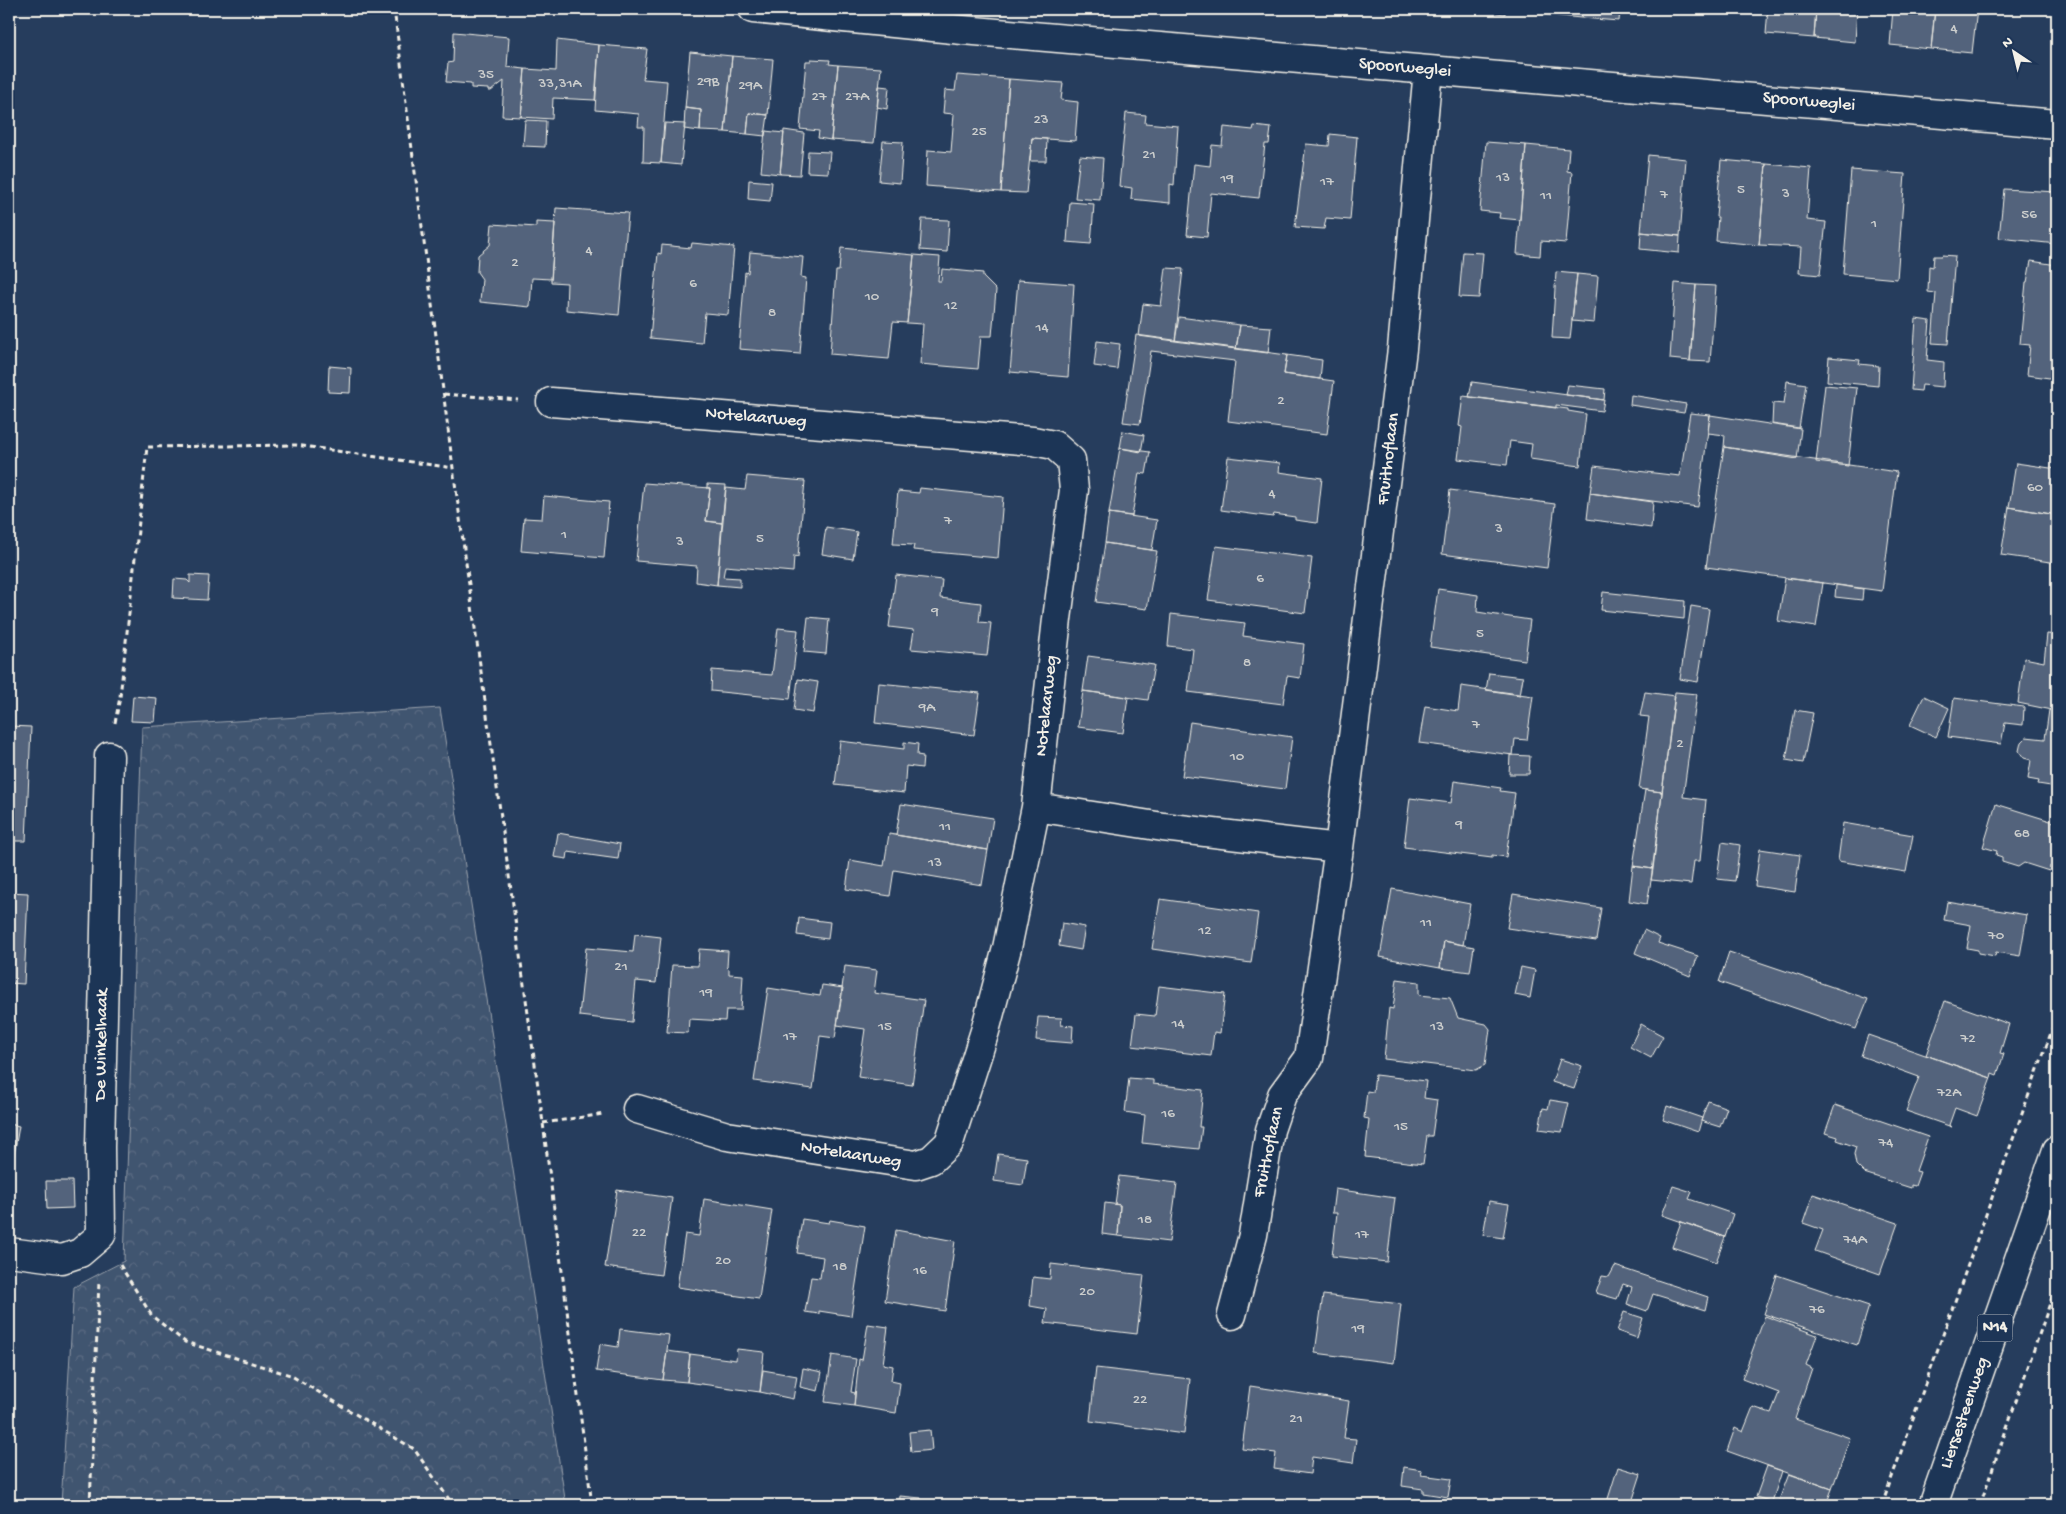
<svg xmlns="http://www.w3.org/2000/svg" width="2066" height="1514" font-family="'Gochi Hand',sans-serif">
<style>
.forest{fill:url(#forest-crowns);stroke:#9aa2ac}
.building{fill:#52647b;stroke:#f4f1e8}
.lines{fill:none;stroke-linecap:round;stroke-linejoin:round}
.street-casing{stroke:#f4f1e8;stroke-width:31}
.primary-casing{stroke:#f4f1e8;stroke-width:31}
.path{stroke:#f4f1e8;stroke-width:3;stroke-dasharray:5 4;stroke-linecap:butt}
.street{stroke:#1d3557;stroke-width:28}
.primary{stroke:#1d3557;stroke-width:28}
.labels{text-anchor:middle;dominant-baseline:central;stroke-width:4;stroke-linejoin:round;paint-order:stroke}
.number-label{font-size:15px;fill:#cccecd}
.shield{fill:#1d3557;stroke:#b4b9bc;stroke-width:1}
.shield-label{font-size:16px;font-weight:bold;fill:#f4f1e8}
.street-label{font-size:18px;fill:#f4f1e8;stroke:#1d3557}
</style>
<defs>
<pattern id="forest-crowns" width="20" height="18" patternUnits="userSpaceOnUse" patternTransform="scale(1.25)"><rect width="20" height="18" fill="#40546f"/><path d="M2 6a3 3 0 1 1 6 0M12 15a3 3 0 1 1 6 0" fill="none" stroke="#5c6d84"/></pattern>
</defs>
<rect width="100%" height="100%" fill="#263d5d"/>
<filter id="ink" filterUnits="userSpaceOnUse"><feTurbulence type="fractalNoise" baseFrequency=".02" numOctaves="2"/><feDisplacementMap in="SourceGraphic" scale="10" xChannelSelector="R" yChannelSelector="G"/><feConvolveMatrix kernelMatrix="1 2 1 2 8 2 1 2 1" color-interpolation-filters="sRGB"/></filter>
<g filter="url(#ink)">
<!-- forest -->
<path class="forest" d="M440,708L566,1505H61L74,1287L124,1261L142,727Z"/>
<!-- building -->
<path class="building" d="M1462,9H1505V14Z
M1541,9H1582L1581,18L1540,14Z
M1582,9H1620L1619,21L1581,18Z
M1768,9H1816L1814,38L1766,34Z
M1816,9H1857L1855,42L1814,38Z
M1893,9H1935L1931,49L1890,45Z
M1935,9H1977L1972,53L1931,49Z
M454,32L509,37L507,67L525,69L521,117L502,116L504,81L491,91H488V89L471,88V84L446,82L448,63L453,62Z
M557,40L599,45L595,100L553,98L552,119L521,117L525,69L556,71Z
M599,45L647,49L643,79L667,81L661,163L643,162L644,127H638L639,114L595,110Z
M690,52L732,56L725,132L700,131L701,110L685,108Z
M732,56L773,59L768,115L749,113L747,134L725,132Z
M811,59L830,60L829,64L838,65L831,140L818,138L819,131L800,129L806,61H811Z
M838,65L881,68L874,143L831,140Z
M957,75L1009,79L1001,192L926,186L928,150L951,152L954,114L943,113L945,90L955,91Z
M1009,79L1063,83L1061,100L1078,102L1075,141L1032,138L1026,193L1001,192Z
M879,86L889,87L887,109L877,107Z
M685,108L701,110L700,131L684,129Z
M749,113L768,115L765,136L747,134Z
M1126,113L1146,115L1145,123L1178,126L1174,185L1170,184V203L1131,199L1132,188L1119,186Z
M525,120L546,121L545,147L523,146Z
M665,123L685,124L681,165L661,163Z
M1254,126L1271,128L1269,144H1265L1259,198L1211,193L1207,237L1187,235L1194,164L1210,166L1212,145L1222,146L1224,127L1253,130Z
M784,130L804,133L800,175L780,174Z
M765,131L784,133L780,174L761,172Z
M1330,134L1357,137L1350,220L1326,218L1324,229L1295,227L1306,144L1329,146Z
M1032,138L1047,139L1046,161H1030Z
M883,141L903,142L900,183L879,181Z
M1486,142L1526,145L1520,220L1499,218L1500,213L1480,211Z
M1526,145L1569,149L1567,171L1572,172L1566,243L1541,241L1540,256L1517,254Z
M808,151L830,152L828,173L807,172Z
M1648,155L1686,159L1680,236L1641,232Z
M1080,156L1103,158L1100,200L1075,198Z
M1721,160L1766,164L1759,245L1716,241L1718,217H1716Z
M1766,164L1811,168L1807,220L1826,222L1820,275L1799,273L1801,247L1759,245Z
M1851,170L1905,174L1897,279L1843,274Z
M749,180L772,182L770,201L748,199Z
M2004,189L2057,192V244L1999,238Z
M1070,202L1094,204L1091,244L1067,242Z
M556,208L628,213L619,315L566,310L567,283L551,282Z
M922,219L949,220L947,252L920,250Z
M536,222L555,223L551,279L532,278L530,307L480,302L482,279L477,272L478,255L490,245L492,224L536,227Z
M1641,232L1680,236L1679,253L1640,249Z
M692,243L734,247L728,315L705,313L702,343L650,338L658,253L661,254L662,245L691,248Z
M841,248L914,255L907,323L893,322L889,359L830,354L836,271H839Z
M750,252L803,257L801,277L806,278L800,354L739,349L745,272L748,273Z
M1463,252L1483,253L1479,298L1459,297Z
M914,255L940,257L938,281H941L942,269L983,273V277L996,290L992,336H981L978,369L920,364L923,324L907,323Z
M1942,255L1955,256L1948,344L1932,343L1936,293L1928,292L1929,266L1933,267L1934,256H1942Z
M2031,261L2057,265V379L2027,375L2030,345L2020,344L2026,282H2027Z
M1166,268L1183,269L1175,341L1139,336L1143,304L1161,306Z
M1556,272L1577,274L1570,339L1552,338Z
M1577,274L1598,276L1594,323L1572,321Z
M1018,280L1074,284L1068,377L1010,372Z
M1675,283L1696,285L1690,361L1670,359Z
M1696,285L1716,286L1710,362L1690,361Z
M1179,317L1240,325L1236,349L1175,341Z
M1916,319L1930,321L1927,360L1944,362L1943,387L1922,385L1921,391L1911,390Z
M1240,325L1271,327L1268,353L1236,349Z
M1136,335L1287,355L1284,374L1334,381L1327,434L1228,421L1235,361L1151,351L1140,424L1123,422Z
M1097,341L1120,344L1117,369L1094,366Z
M1287,355L1322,360L1320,379L1284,374Z
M1829,357L1860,360L1859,364L1879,366L1878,386L1827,381Z
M329,366L351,368L350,393L328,392Z
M1787,381L1806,384L1799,428L1772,424L1773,403L1784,404Z
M1472,382L1604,400L1602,411L1556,405V408L1469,397Z
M1568,385L1605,389L1604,400L1566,395Z
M1825,385L1857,388L1848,466L1816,462Z
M1631,395L1686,404L1684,413L1630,405Z
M1463,396L1568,409V411L1586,414L1580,466L1530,459L1532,444L1510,441L1507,465L1458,459L1462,427L1459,426Z
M1690,413L1710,415L1698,507L1590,493L1594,466L1680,476Z
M1710,415L1801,429L1797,459L1724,447L1725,435L1708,433Z
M1123,431L1144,435L1141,452L1120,448Z
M1724,447L1897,472L1882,591L1706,567Z
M1120,448L1150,452L1146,474L1139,473L1132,516L1109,513Z
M1228,457L1280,463L1279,472L1322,478L1317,523L1295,520V517L1274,514L1273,517L1221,510Z
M2016,463L2057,469V515L2009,507Z
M747,476L805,481L798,557L794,556L793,572L725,566L723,577L740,578V587L717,585L726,488L745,490Z
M644,483L710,488L706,521L722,523L717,585L696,582L697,566L636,561Z
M707,484L726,485L722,523L706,521L710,488H707Z
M920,488L1003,497L998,558L913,550L914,545L893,544L898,491L919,493Z
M1450,490L1555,504L1547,568L1442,554Z
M1590,493L1653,502L1651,528L1587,519Z
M544,496L609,502L604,558L521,551L524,518L542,519Z
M2009,507L2057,515V563L2001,555Z
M1109,513L1157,520L1152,550L1105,543Z
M826,527L857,532L853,559L822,554Z
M1105,543L1157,551L1147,609L1096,602Z
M1216,546L1312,558L1305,613L1208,600Z
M190,575L209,576L207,600L173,598L174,579L187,580L190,583Z
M896,575L942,580L940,598L981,603L979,622L991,623L987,656L911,649L914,630L889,627Z
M1785,578L1823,583L1816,627L1778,621Z
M1836,585L1863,589L1862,600L1835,597Z
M1438,589L1478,595L1477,612L1530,620L1525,660L1430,647Z
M1603,592L1685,601L1684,619L1601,610Z
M1691,606L1709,609L1698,682L1680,679Z
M1171,614L1245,623L1243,636L1304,644L1300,678L1287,676L1283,704L1188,692L1193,649L1168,646Z
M808,617L829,619L826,654L804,652Z
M778,628L798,630L790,699L711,691L712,670L772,675Z
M2047,634L2057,635V711L2018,703L2024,658L2044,662Z
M1088,656L1154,665L1148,700L1083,691Z
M1489,673L1523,677L1520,695L1486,690Z
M798,679L818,682L813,713L794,710Z
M879,683L980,693L974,735L875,723Z
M1461,686L1533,696L1527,740L1515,739L1513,755L1419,743L1425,706L1458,711Z
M1083,691L1128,697L1123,733L1078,727Z
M1645,692L1675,696L1662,792L1639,789L1649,717L1640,716Z
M1675,692L1697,694L1683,797L1706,800L1700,861H1694L1691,884L1651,880Z
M133,696L157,698L155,722L131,721Z
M1924,696L1949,708L1936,737L1910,725Z
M1954,698L2024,707L2023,725L2005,723L2001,744L1948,737Z
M1795,710L1813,713L1803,763L1786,760Z
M2049,710L2057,711V787L2038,784L2039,781L2028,779L2031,760L2024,758L2019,751L2021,742L2026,737L2045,739Z
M1190,722L1292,737L1285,789L1182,776Z
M9,726L31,727L26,841H9Z
M840,741L904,749V742L918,744L917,755L923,756L922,768L906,766L904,793L835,785Z
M1510,755L1530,756L1529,774H1509Z
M1454,781L1501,788L1500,791L1515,793L1506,857L1492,855V858L1404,847L1410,798L1451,803Z
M1645,790L1662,792L1653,869L1633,866Z
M901,804L993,818L988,850L896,835Z
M1996,804L2057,823V860L2056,865L2050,866L2049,871L2024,863L2018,867L2002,862V857L1996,855L1997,851L1983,847Z
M1843,823L1913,835L1906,872L1838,861Z
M558,833L620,844L618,859L568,852L567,859L554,857Z
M889,834L988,850L982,885L894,870L890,896L846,889L850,860L884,866Z
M1722,842L1740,845L1735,881L1717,879Z
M1760,849L1800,855L1795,892L1755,886Z
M1633,866L1653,869L1647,904L1629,901Z
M1392,889L1470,904L1463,945L1444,941L1440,968L1380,957Z
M9,892L28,893L24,984L9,983Z
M1513,894L1601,908L1596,941L1507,928Z
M1160,899L1258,913L1251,963L1152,949Z
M1947,902L2027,915L2020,956L1996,952L1995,956L1978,953V950L1967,948L1971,925L1944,920Z
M799,918L830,922L828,939L797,935Z
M1062,923L1085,927L1081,950L1059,946Z
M1644,930L1660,938L1658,943L1698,956L1690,976L1635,953Z
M635,934L661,937L656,983L636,981L632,1022L579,1016L586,948L633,952Z
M1444,941L1474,947L1470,972L1440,968Z
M699,949L728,951L727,967L729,969V974L743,975L741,1010H726L725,1021L689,1019L688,1033L667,1032L672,965L698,966Z
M1729,952L1868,999L1856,1029L1719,982Z
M845,966L877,970L874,993L924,1000L912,1085L858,1077L865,1029L837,1025Z
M1521,967L1535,970L1530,998L1515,995Z
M1397,979L1419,982V995L1450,998L1458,1018L1486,1024L1490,1029L1485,1065L1476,1070L1384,1059L1389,1008L1393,1009Z
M822,985L843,988L835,1038L820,1036L813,1089L754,1081L768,988L820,996Z
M1159,986L1225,994L1220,1033L1214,1032L1211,1056L1132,1046L1136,1014L1155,1016Z
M1945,1001L2009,1024L2000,1053L2004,1054L1997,1075L1992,1073L1991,1078L1926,1055Z
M1038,1017L1062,1018L1061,1025L1073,1026L1072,1043L1036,1040Z
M1641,1024L1663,1036L1651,1058L1630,1047Z
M1868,1035L1991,1078L1977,1116L1955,1108L1949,1125L1952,1127L1906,1111L1919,1077L1861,1056Z
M1560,1059L1582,1066L1574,1089L1552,1082Z
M1375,1075L1426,1081L1424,1098L1437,1100L1432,1136H1427L1423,1164L1365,1157L1369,1119L1364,1118L1367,1091L1373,1092Z
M1129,1078L1153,1080V1084L1203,1090L1199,1127H1202L1199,1149L1142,1143L1145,1115L1125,1112Z
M1550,1100L1569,1103L1562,1132L1539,1129L1543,1108L1548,1109Z
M1708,1101L1727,1108L1720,1127L1701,1121Z
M1835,1105L1928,1137L1916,1171L1920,1172L1915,1186L1911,1185V1188L1864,1173L1856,1165L1854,1154L1856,1147L1837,1140L1838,1137L1825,1133Z
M1667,1106L1702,1118L1698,1132L1663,1120Z
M9,1124L19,1126L10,1178L9,1177Z
M998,1154L1027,1158L1023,1185L994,1181Z
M1119,1176L1177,1183L1169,1242L1118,1236L1120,1205L1115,1204Z
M46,1181H72L73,1208L47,1209Z
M1673,1186L1692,1192L1689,1199L1733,1214L1725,1237L1662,1215Z
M1335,1189L1395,1198L1387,1262L1332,1256L1337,1213H1332Z
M617,1190L672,1198L661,1275L605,1267Z
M1813,1194L1898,1223L1880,1274L1815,1251L1823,1230L1803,1223Z
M704,1199L772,1210L759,1299L677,1287L685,1234L699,1236Z
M1489,1201L1509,1204L1503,1238L1483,1235Z
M1105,1203L1120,1205L1118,1236L1102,1234Z
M802,1219L829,1223L830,1220L865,1226L851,1316L819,1311V1314L805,1312L811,1277L820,1278L823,1257L797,1253Z
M1681,1222L1725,1237L1716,1262L1672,1247Z
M896,1230L955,1241L945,1311L885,1301Z
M1051,1264L1144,1275L1137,1334L1045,1323L1047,1309L1030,1306L1033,1277L1050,1279Z
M1615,1266L1708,1297L1705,1310L1653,1294L1647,1311L1627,1304L1632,1287L1623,1284L1617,1299L1596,1293L1602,1276L1609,1277Z
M1777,1275L1869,1306L1857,1345L1764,1314Z
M1323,1295L1401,1304L1394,1363L1315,1353Z
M1624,1312L1643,1318L1637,1338L1617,1331Z
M1765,1316L1817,1335L1806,1365L1812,1368L1795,1419L1850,1438L1832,1489L1727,1451L1735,1428L1743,1432L1753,1407L1771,1413L1779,1393L1742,1379Z
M868,1324L888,1327L883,1364L893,1366L891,1381L900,1383L896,1413L854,1406L859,1359L862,1360Z
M620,1329L669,1335L663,1380L596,1371L600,1344L618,1347Z
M9,1348L16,1349L9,1385Z
M737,1349L764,1352L760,1392L687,1382L690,1354L736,1360Z
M667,1351L690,1354L687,1382L663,1380Z
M832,1355L856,1359L851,1392L855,1393L854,1406L825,1402Z
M803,1368L822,1372L818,1391L800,1387Z
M1096,1368L1190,1379L1184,1434L1090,1421Z
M763,1370L797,1376L793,1399L760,1392Z
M1250,1386L1349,1401L1344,1438L1356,1439L1353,1463L1312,1457L1310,1474L1274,1469L1276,1453L1242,1449Z
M930,1430L932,1450L911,1452L909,1432Z
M1767,1466L1782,1471L1772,1502L1756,1497Z
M1404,1467L1422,1470L1421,1475L1451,1479L1448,1497L1423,1493V1489L1402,1486Z
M1618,1467L1641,1474L1631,1505H1619L1607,1502Z
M1789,1474L1832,1489L1826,1505H1810L1794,1499L1792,1505L1779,1500Z
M900,1496L921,1498L920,1505H899Z"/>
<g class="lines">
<defs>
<path id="street" d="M753,9L963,30L2057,124
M551,402L1033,441L1054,445L1071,460L1074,490L1057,619L1036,807L1007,948L985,1031L949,1143L931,1160L916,1165L727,1136L637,1109
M1036,807L1163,827L1339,848
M9,1252L62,1259L80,1253L101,1235L100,1147L109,756
M1232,1315L1253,1235L1270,1130L1282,1095L1309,1058L1339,848L1402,349L1428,70"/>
<path id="primary" d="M1933,1505L2057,1150"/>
</defs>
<!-- street casing -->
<use href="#street" class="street-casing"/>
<!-- primary casing -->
<use href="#primary" class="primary-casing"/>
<!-- path -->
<path class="path" d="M394,9L453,468L543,1123L592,1505
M444,394L518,400
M115,723L120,697L147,447L296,445L453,468
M543,1123L604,1114
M120,1265L152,1316L185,1342L290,1375L414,1449L453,1505
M90,1505L99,1281
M1882,1505L2057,1016
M1980,1505L2057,1283"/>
<!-- street -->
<use href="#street" class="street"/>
<!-- primary -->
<use href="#primary" class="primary"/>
</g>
</g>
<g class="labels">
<!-- number labels -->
<g class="number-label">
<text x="1954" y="29">4</text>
<text x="486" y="75">35</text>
<text x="708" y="82">29B</text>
<text x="560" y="84">33,31A</text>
<text x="750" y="86">29A</text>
<text x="819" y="97">27</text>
<text x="857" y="97">27A</text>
<text x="1041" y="120">23</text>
<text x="979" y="132">25</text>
<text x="1149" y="155">21</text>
<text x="1503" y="178">13</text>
<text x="1227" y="179">19</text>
<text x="1327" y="182">17</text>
<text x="1741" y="190">5</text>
<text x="1786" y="194">3</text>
<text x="1664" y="195">7</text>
<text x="1546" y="196">11</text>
<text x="2029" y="215">56</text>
<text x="1874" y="224">1</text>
<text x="589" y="251">4</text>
<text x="515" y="263">2</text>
<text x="693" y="284">6</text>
<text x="872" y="297">10</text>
<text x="951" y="306">12</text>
<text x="772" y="313">8</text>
<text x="1042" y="328">14</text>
<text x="1281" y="401">2</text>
<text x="2035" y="488">60</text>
<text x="1272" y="494">4</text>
<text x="948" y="521">7</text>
<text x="1499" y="529">3</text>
<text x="564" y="535">1</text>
<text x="760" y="539">5</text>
<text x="680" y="542">3</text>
<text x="1260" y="579">6</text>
<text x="935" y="612">9</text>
<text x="1480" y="634">5</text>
<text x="1247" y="663">8</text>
<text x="927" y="708">9A</text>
<text x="1476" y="725">7</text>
<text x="1680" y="744">2</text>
<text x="1237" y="757">10</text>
<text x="1459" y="825">9</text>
<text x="945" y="827">11</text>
<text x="2022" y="834">68</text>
<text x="935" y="863">13</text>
<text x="1426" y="923">11</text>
<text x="1205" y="931">12</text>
<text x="1996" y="936">70</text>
<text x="621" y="967">21</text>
<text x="706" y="993">19</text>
<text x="1178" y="1024">14</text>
<text x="885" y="1027">15</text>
<text x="1437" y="1027">13</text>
<text x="790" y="1037">17</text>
<text x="1968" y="1039">72</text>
<text x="1949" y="1093">72A</text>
<text x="1168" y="1114">16</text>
<text x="1401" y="1127">15</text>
<text x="1886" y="1143">74</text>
<text x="1145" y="1220">18</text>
<text x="639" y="1233">22</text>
<text x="1362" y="1235">17</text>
<text x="1855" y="1240">74A</text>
<text x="723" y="1261">20</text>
<text x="840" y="1267">18</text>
<text x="920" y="1271">16</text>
<text x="1087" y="1292">20</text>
<text x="1817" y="1310">76</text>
<text x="1358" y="1329">19</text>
<text x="1140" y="1400">22</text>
<text x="1296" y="1419">21</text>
</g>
<!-- shield labels -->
<rect class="shield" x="1977.5" y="1314.5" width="35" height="27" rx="4"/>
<g class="shield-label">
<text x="1995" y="1328">N14</text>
</g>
<!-- street labels -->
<g class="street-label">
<text transform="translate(1405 68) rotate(5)">Spoorweglei</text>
<text transform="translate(1809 102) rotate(5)">Spoorweglei</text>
<text transform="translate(756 418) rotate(5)">Notelaarweg</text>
<text transform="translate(1389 459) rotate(-83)">Fruithoflaan</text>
<text transform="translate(1047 706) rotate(-84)">Notelaarweg</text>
<text transform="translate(102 1045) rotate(-89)">De Winkelhaak</text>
<text transform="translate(1269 1152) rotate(-78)">Fruithoflaan</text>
<text transform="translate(851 1155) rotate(9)">Notelaarweg</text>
<text transform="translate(1965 1413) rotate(-71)">Liersesteenweg</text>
</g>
</g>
<!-- margin -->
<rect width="2066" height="1514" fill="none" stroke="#1d3557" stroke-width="30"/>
<rect x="15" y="15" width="2036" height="1484" fill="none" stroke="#f4f1e8" stroke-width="2" filter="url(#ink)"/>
<!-- north arrow -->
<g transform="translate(2014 52) rotate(325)" stroke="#1d3557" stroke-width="4" paint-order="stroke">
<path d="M0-4L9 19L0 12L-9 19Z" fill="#f4f1e8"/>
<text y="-8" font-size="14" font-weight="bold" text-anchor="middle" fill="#f4f1e8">N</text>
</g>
</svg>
